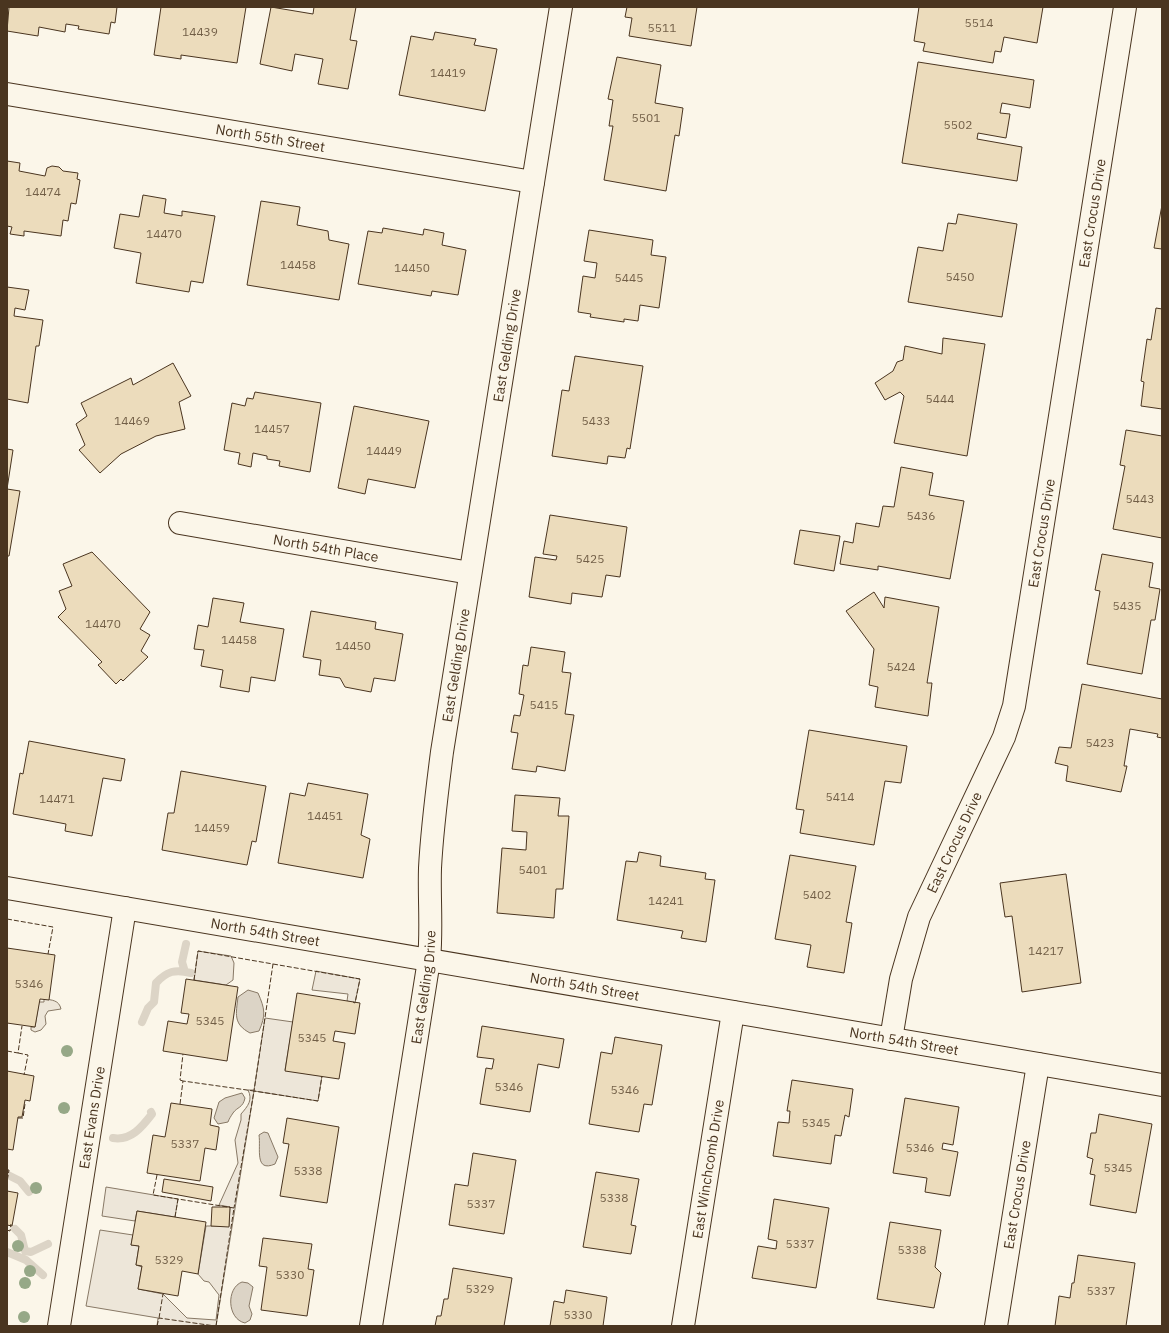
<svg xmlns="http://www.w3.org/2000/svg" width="1169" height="1333" font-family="'IBM Plex Sans',sans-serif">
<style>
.green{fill:#ede6d9;stroke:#887966}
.water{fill:#dcd4c6;stroke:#887966}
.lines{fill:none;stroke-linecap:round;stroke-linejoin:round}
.stream{stroke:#dcd4c6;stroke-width:8}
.building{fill:#ecdcbc;stroke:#4a3520}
.street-casing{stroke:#4a3520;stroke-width:24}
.street{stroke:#fbf6e9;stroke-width:22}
.fence{stroke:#4a3520;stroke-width:1;stroke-dasharray:5 2;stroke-linecap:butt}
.tree{fill:#96a887}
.labels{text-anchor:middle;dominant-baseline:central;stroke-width:3;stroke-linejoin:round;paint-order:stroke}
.number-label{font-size:12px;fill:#725f47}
.street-label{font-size:14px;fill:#4a3520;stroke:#fbf6e9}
</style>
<rect width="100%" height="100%" fill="#fbf6e9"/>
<!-- green -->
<path class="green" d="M198,951L231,956L234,963L233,980L226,985L194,980Z
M316,971L360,979L355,1003L347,1001L348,994L312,990Z
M44,999C52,1000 59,1000 61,1009L48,1011L45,1016L46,1024L41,1030L35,1032L31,1030V1027H35L39,1002H44Z
M265,1018L293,1022L285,1070L322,1076L318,1101L254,1091L216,1326H157L158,1318L86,1306L100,1230L133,1235L131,1245L139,1246L136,1265L142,1267L138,1289L163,1294L187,1318L216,1320L219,1295L209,1282L204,1281L198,1274L206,1226H229L230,1207L219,1205L238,1163L235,1140L241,1120V1114C248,1106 253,1100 248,1090H254Z
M106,1187L178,1199L175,1217L137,1211L135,1221L102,1216Z"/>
<!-- water -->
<path class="water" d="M248,990L258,993C265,1009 266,1015 259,1031L250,1033C233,1024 236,1014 238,997Z
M242,1093L245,1098C243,1108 237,1107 233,1113C231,1116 229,1119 228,1122L218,1124L214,1118L219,1102L225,1098Z
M264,1132L268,1133L278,1157L275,1164C254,1173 261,1148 259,1135Z
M242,1282L248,1283L253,1287L249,1306L252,1314L250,1320L245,1323C227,1319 226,1288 242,1282Z"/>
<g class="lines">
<!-- stream -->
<path class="stream" d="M185,972L182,962L186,944
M142,1022L148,1008L154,1002L156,983C167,971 175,969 191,973
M113,1138C131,1141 142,1127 152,1114L151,1112
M8,1175L20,1181L29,1192
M15,1229L21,1235L25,1251L31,1252L48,1244
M7,1252L26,1260L43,1275"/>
</g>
<!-- building -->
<path class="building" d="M9,7H117L115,23L111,22L109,34L78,29L79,26L66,24L65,32L39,27L38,36L7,31Z
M161,7H246L237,63L181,55V59L154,55Z
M271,7L313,14L314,7H356L350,40L357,41L348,89L318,84L323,59L295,54L292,71L260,64Z
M627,7H697L691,46L629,36L632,18L625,17Z
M919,7H1043L1037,43L1004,37L1001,52L995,51L993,63L923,51L925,43L914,41Z
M435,32L476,39L474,45L497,49L485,111L399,95L411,36L433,40Z
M617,57L661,65L655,103L683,108L679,136L675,135L666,191L604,180L613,126H609L613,100L608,99Z
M918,62L1034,80L1030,108L1002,103L1000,113L1010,114L1006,138L978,133L977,139L1022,147L1017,181L902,163Z
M7,161L20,163L19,171L45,176L47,168L52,166L59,167L63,171L78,173L77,179L80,180L76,204L71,203L68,221L63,220L61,236L24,231V236L10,234L12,227L7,226Z
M143,195L166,199L164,213L182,216V211L215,216L203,283L191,281L189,292L136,283L141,253L114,248L120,214L139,217Z
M261,201L300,207L297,225L328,231L329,240L349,244L339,300L247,285Z
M1162,205V249L1154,248Z
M958,214L1017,224L1002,317L908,302L918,247L943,251L948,223L956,224Z
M383,228L423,235L424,229L444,233L442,245L466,250L458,295L432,291L431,296L358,284L368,231L382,233Z
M589,230L653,240L651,255L666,257L659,308L640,305L638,321L624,319V322L590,317L591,314L578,312L583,276L595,278L597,263L584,261Z
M7,287L29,290L25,310L15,308L14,316L43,320L39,346H36L28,403L7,399Z
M1156,308L1162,309V409L1141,406L1144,382L1141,381L1147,339L1151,340Z
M943,338L985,344L967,456L894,443L904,396L900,392L885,400L875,383L893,371L897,362L903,360L905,346L942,354Z
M575,356L643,366L630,449L627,448L625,458L608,456L607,464L552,456L562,390L569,391Z
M173,363L191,396L179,402L185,429L156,436L121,454L100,473L79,450L85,445L76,424L87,416L81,403L131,378L133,385Z
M255,392L321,403L310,472L279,466L280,461L267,459V456L253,453L251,467L238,464L240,453L224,450L232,403L245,406L247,398L253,399Z
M354,406L429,421L415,488L368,479L365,494L338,488Z
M1126,430L1162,436V538L1113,529L1125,466L1120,465Z
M7,449L13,450L7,489Z
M901,467L933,473L929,495L964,501L950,579L878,566V570L840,564L844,541L853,543L856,523L879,527L883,506L894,507Z
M7,489L20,491L9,556H7Z
M550,515L627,527L620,577L606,575L602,597L572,593L571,604L529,597L535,557L556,560L557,556L543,554Z
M800,530L840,536L834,571L794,564Z
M92,552L150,612L140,629L150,635L141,651L148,657L123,681L121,679L116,684L98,665L102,662L58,617L66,609L59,591L72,586L63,564Z
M1102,554L1153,563L1149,587L1160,589L1155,620H1151L1142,674L1087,664L1100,591L1095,590Z
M874,592L884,608L885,597L939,607L927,683H932L928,716L875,707L878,687L869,685L874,649L846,611Z
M213,598L244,603L240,622L284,629L275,681L251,677L249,692L220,687L223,670L201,666L204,650L194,649L198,625L208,627Z
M311,611L376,622L375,629L403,634L395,681L374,678L371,692L345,687L340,678L319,675L321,660L303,657Z
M531,647L565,652L562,672L571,673L565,714L574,715L565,771L537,766L536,772L512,769L518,733L511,732L514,715L520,716L524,695L519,694L523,665L528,666Z
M1082,684L1162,699V738L1157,737L1158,734L1130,729L1124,766H1127L1121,792L1066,781L1068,766L1055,763L1059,747L1071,748Z
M809,730L907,746L901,783L885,781L874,845L800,833L804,810L796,809Z
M29,741L125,759L121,781L103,778L92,836L65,831L66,824L13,814L20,773L23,774Z
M181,771L266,786L256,842L252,841L247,865L162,850L168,813H174Z
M308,783L368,794L361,835L370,839L363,878L278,863L290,793L305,796Z
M515,795L560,798L558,816H569L563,889H556L554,918L497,913L502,848L526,850L527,832L512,831Z
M639,852L661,856L660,866L706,873L705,879L715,880L706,942L681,938L683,931L617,920L626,861L637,862Z
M790,855L856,866L846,922L852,923L844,973L807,967L811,945L775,939Z
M1066,874L1081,983L1022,992L1012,916L1005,917L1000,883Z
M7,948L55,955L49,1000L40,999L35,1027L7,1023Z
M186,979L238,987L227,1061L163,1051L168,1021L187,1024L189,1014L181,1013Z
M297,993L360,1003L355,1034L335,1031L333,1041L345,1043L339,1079L285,1071Z
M482,1026L564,1039L559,1068L538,1064L530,1112L480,1104L486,1068L492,1069L494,1059L477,1057Z
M615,1037L662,1045L652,1105L644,1104L639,1132L589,1124L601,1052L612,1054Z
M7,1071L34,1076L30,1101L25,1100L22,1117H18L13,1150L7,1149Z
M792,1080L853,1089L849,1117L845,1115L841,1136L835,1135L831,1164L773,1156L778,1122L789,1123L790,1111H787Z
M905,1098L959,1107L953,1145L943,1143L942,1149L958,1152L950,1196L925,1192L927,1178L893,1173Z
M171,1103L212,1109L210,1125L219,1127V1129L216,1150L205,1148L200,1181L147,1173L153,1135L165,1137Z
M1099,1114L1152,1124L1136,1213L1090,1205L1095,1175L1090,1174L1093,1159L1087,1157L1091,1133H1096Z
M287,1118L339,1127L327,1203L280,1196L289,1144L283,1143Z
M473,1153L516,1160L504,1234L449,1225L455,1184L468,1186Z
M596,1172L639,1179L631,1225L636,1226L631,1254L583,1247Z
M164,1179L213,1187L211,1201L162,1192Z
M7,1191L18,1193L12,1226L7,1225Z
M774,1199L829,1208L816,1288L752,1278L758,1246L776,1249L777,1241L768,1239Z
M212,1207H230L229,1227L211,1226Z
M137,1211L206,1222L198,1274L182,1271L178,1296L138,1289L142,1266L136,1265L139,1246L131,1245Z
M890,1222L941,1230L935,1267L941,1273L934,1308L877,1299Z
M263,1238L312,1244L308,1269L314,1270L307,1316L261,1310L267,1267L259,1266Z
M1078,1255L1135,1263L1126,1326H1055L1059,1296L1070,1298L1072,1283H1074Z
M453,1268L512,1278L504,1326H435L437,1316H441L444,1299H448Z
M566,1290L607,1297L603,1326H550L554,1301L564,1303Z"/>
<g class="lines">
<defs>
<g id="street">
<path id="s1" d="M7,94L533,182"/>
<path id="s2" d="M180,523L470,573"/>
<path id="s3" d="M7,888L1162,1085"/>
<path id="s4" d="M891,1039L901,979L919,917L1004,737L1014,706L1125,7"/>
<path id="s5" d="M59,1326L125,908"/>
<path id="s6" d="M371,1326L429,960C432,929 429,899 430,868C432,829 437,791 442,752L561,7"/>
<path id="s7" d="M683,1326L733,1012"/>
<path id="s8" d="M996,1326L1038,1064"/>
</g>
</defs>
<!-- street casing -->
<use href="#street" class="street-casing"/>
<!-- street -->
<use href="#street" class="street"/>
<!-- fence -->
<path class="fence" d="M7,919L53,927L48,954
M273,964L360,979L355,1003L353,1002
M194,980L198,951L273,964L254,1091L318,1101L322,1076
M7,1051L18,1053L22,1026
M18,1053L28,1055L24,1075
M183,1081L180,1080L183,1054
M180,1104L183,1081L254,1091L234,1208
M18,1118H23L25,1104
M7,1170H9L7,1182
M157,1175L153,1195L178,1199
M175,1217L178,1199L234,1208L216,1326
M7,1230L10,1231L11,1224
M159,1318L163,1294
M157,1326L159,1318L215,1326"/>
</g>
<!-- trees -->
<g class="tree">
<circle cx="67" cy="1051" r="6"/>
<circle cx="64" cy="1108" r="6"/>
<circle cx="36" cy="1188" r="6"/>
<circle cx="18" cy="1246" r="6"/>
<circle cx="30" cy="1271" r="6"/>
<circle cx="25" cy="1283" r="6"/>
<circle cx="24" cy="1317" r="6"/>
</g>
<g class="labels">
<!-- number labels -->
<g class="number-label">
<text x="979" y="22">5514</text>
<text x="662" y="27">5511</text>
<text x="200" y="31">14439</text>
<text x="448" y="72">14419</text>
<text x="646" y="117">5501</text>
<text x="958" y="124">5502</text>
<text x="43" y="191">14474</text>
<text x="164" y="233">14470</text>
<text x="298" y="264">14458</text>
<text x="412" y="267">14450</text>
<text x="960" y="276">5450</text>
<text x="629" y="277">5445</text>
<text x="940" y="398">5444</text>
<text x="132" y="420">14469</text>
<text x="596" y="420">5433</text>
<text x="272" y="428">14457</text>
<text x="384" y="450">14449</text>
<text x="1140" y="498">5443</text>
<text x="921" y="515">5436</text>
<text x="590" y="558">5425</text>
<text x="1127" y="605">5435</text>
<text x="103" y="623">14470</text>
<text x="239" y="639">14458</text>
<text x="353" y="645">14450</text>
<text x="901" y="666">5424</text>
<text x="544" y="704">5415</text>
<text x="1100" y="742">5423</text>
<text x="840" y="796">5414</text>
<text x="57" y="798">14471</text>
<text x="325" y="815">14451</text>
<text x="212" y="827">14459</text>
<text x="533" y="869">5401</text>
<text x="817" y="894">5402</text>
<text x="666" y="900">14241</text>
<text x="1046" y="950">14217</text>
<text x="29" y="983">5346</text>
<text x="210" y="1020">5345</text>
<text x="312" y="1037">5345</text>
<text x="509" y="1086">5346</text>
<text x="625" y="1089">5346</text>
<text x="816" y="1122">5345</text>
<text x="185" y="1143">5337</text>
<text x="920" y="1147">5346</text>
<text x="1118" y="1167">5345</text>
<text x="308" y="1170">5338</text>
<text x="614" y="1197">5338</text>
<text x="481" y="1203">5337</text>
<text x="800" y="1243">5337</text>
<text x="912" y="1249">5338</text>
<text x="169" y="1259">5329</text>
<text x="290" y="1274">5330</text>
<text x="480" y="1288">5329</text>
<text x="1101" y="1290">5337</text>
<text x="578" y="1314">5330</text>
</g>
<!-- street labels -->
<g class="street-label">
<text stroke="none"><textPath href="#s1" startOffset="267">North 55th Street</textPath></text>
<text stroke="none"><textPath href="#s4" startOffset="856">East Crocus Drive</textPath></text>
<text stroke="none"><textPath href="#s6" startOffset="991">East Gelding Drive</textPath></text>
<text stroke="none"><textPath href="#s4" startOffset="532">East Crocus Drive</textPath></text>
<text stroke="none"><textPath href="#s2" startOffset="148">North 54th Place</textPath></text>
<text stroke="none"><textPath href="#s6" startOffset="667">East Gelding Drive</textPath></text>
<text stroke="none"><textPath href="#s4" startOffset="208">East Crocus Drive</textPath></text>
<text stroke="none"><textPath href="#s3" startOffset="262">North 54th Street</textPath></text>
<text stroke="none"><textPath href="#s6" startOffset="343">East Gelding Drive</textPath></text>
<text stroke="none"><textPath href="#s3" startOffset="586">North 54th Street</textPath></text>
<text stroke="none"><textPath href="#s3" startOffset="910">North 54th Street</textPath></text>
<text stroke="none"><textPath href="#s5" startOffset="211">East Evans Drive</textPath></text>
<text stroke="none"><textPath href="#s7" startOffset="159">East Winchcomb Drive</textPath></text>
<text stroke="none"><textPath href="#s8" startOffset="133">East Crocus Drive</textPath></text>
</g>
</g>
<!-- border -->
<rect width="1169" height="1333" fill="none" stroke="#4a3520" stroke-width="16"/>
</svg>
